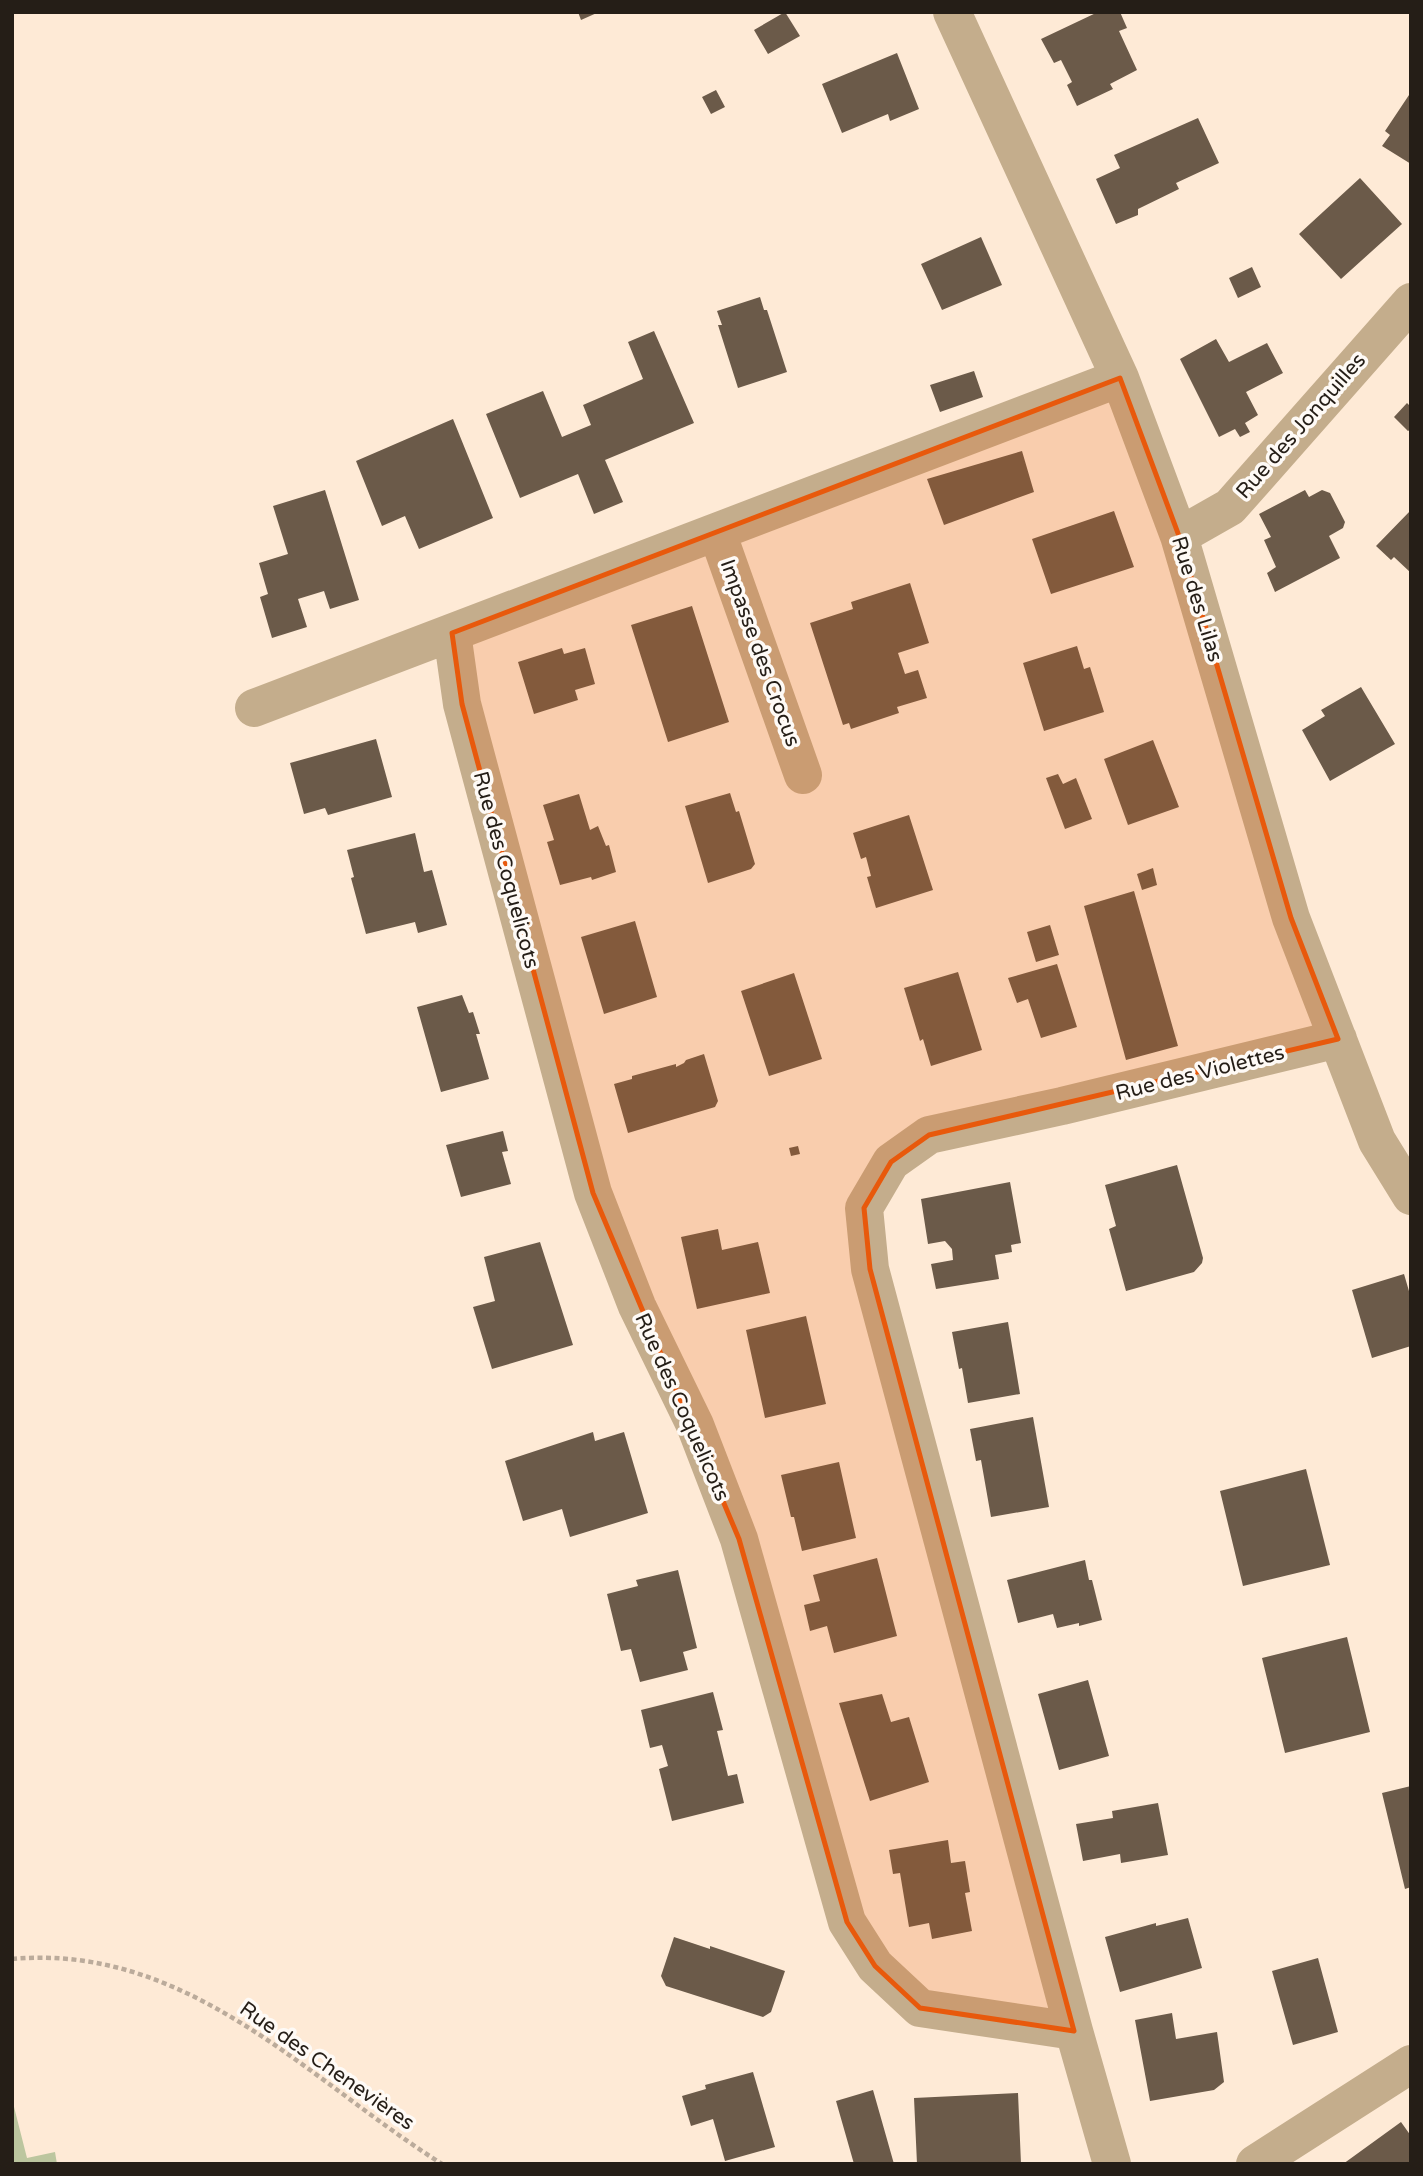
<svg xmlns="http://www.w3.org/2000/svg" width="1423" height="2176" font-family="'Varela Round',sans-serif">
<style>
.green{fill:#bcc69f}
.building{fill:#6b5a49}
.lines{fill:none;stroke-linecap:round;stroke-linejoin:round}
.path{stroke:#bbab9b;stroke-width:4.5;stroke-dasharray:5 3.5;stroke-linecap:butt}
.minor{stroke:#c4ad8c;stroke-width:38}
.marked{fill:#e8590c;fill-opacity:0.2;stroke:#e8590c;stroke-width:5;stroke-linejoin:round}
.labels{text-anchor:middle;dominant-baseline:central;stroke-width:7;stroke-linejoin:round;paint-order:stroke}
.street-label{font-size:21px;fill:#251e17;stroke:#fefaf6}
</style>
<rect width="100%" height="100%" fill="#feead6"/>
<!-- green -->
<path class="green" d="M12,2099L27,2158L55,2152L57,2164H12Z"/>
<!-- building -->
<path class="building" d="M578,12H599L581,20Z
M785,12L800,36L768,54L754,30Z
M1098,12H1120L1127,28L1119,31L1137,70L1110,84L1113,89L1077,106L1067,85L1072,82L1061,60L1054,63L1041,39Z
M897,53L919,109L890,121L888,114L842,133L822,84Z
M716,90L725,107L711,114L702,97Z
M1411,92V164L1382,146L1390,135L1385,131Z
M1198,118L1219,163L1176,183L1179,189L1138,209V215L1116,224L1096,179L1120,168L1114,155Z
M1360,178L1402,224L1341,279L1299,234Z
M981,237L1002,285L942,310L921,264Z
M1252,267L1261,287L1238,298L1229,278Z
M760,297L764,310H767L787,372L738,388L718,325H722L717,311Z
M654,331L694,423L605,460L623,502L594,514L578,474L520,498L486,414L543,391L562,437L591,425L583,405L643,379L628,342Z
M1216,339L1229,362L1267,343L1283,373L1246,392L1258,415L1245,423L1250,432L1240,437L1235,429L1219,437L1180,359Z
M974,371L983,397L940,412L930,385Z
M1407,403L1411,407V429L1408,431L1394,417Z
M453,419L493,518L419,549L405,516L382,526L356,461Z
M1022,451L1034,492L944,525L927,479Z
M325,490L359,600L330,609L324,591L298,599L307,627L272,638L260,597L268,594L259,563L288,554L273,506Z
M1305,490L1309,497L1322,490L1330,493L1345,522L1343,528L1329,536L1340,558L1275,592L1267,573L1276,567L1264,540L1271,537L1259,514Z
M1411,510V573L1394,557L1391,560L1376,546Z
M1114,511L1134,567L1051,594L1032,539Z
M910,583L929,643L898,653L905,674L918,670L927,698L897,707L899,713L851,729L849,723L843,725L810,623L853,609L851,602Z
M692,606L729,722L668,742L631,625Z
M1077,646L1084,669L1090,667L1104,712L1044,731L1023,663Z
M562,648L564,654L585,648L595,684L575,690L578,700L534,714L518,662Z
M1361,687L1395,744L1330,781L1302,730L1325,716L1321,710Z
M376,739L392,797L328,815L325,808L304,814L290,763Z
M1153,740L1179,807L1128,825L1104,759Z
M1058,774L1063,784L1076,778L1092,819L1065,829L1046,778Z
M730,793L736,812L739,811L755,864L751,869L708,883L685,806Z
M579,794L590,830L598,826L606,846L609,845L616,872L592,880L591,877L560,885L547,842L554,840L543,805Z
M909,815L933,890L876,908L867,877L871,876L866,857L861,859L853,833Z
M415,833L424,872L432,870L447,925L418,933L415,922L366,934L351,878L354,877L347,850Z
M1153,868L1157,885L1142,890L1137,874Z
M1134,891L1178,1046L1126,1060L1084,906Z
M635,921L657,997L604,1014L581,937Z
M1050,925L1059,955L1036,962L1027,932Z
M1057,964L1077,1027L1041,1038L1028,999L1017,1003L1008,978Z
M958,972L982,1050L931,1066L923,1039L920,1041L904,988Z
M794,973L822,1059L769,1076L741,991Z
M462,995L469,1013L473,1012L480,1034H476L489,1079L441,1092L417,1007Z
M704,1054L718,1101L715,1107L628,1133L614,1084L632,1079V1076L676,1064V1067L684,1063L686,1060Z
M503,1131L508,1151L502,1152L511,1184L461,1197L446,1145Z
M798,1146L800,1154L791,1156L789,1148Z
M1177,1165L1203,1258L1202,1263L1194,1272L1126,1291L1109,1229L1116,1226L1105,1185Z
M1010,1182L1021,1243L1011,1245L1012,1252L995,1255L999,1279L936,1289L931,1264L953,1260L952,1249L945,1241L928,1244L921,1199Z
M718,1229L722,1250L758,1242L770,1293L697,1309L681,1237Z
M540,1242L573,1345L492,1369L473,1307L495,1301L484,1257Z
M1404,1274L1411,1298V1346L1372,1358L1352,1290Z
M806,1316L826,1404L765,1418L746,1330Z
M1008,1322L1020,1394L968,1403L962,1368L959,1369L952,1332Z
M1033,1417L1049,1507L991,1517L981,1460L976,1461L970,1429Z
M593,1432L595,1441L624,1432L648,1513L570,1537L562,1509L523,1521L505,1461Z
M839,1462L856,1538L802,1551L794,1517H791L781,1475Z
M1306,1469L1330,1565L1243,1586L1220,1491Z
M877,1558L897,1636L834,1653L827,1626L810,1631L804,1605L820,1601L813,1575Z
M1085,1560L1089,1580H1092L1102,1620L1079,1626V1623L1057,1628L1053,1614L1018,1623L1007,1580Z
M678,1570L697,1648L683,1652L688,1670L640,1682L631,1649L621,1651L607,1594L638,1586L636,1580Z
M1347,1637L1370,1732L1285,1753L1262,1658Z
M1088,1680L1109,1756L1059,1770L1038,1694Z
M713,1692L723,1730L717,1731L728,1776L737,1774L744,1803L672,1821L659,1769L668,1766L662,1745L650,1748L641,1710Z
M882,1694L891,1722L909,1717L929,1782L870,1801L839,1703Z
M1411,1786V1887L1405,1889L1382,1793Z
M1158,1803L1168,1855L1121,1863L1120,1854L1083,1861L1076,1824L1113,1818L1112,1811Z
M948,1840L951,1863L965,1861L970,1892L965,1893L972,1931L932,1939L929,1923L909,1927L900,1873L893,1874L889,1850Z
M1188,1918L1202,1968L1120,1992L1105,1937L1156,1923V1926Z
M674,1937L710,1949V1946L785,1971L771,2012L763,2017L666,1986L661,1976Z
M1318,1958L1338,2032L1293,2045L1272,1971Z
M1172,2013L1176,2039L1217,2032L1224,2082L1214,2090L1150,2101L1135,2020Z
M753,2072L775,2147L725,2161L713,2119L691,2126L682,2096L706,2089L705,2085Z
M873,2090L894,2164H854L836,2101Z
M1018,2093L1021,2164H917L914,2098Z
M1401,2122L1411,2136V2164H1343Z"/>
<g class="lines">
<!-- path -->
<path class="path" d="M12,1959C187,1943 307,2079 442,2164"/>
<!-- minor -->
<path class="minor" d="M952,12L1120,378L1179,536L1291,918L1377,1141L1411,1196
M717,532L803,775
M1179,536L1230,507L1411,302
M452,633L462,704L593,1193L637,1306L695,1425L739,1539L847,1922L875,1966L920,2008L1074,2031
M254,708L1120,378
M1112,2164L1074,2031L870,1269L864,1208L891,1162L929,1135L1062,1106L1338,1039
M1255,2164L1411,2064"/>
</g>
<!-- marked area -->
<path class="marked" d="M1120,378L1179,536L1291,918L1338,1039L929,1135L891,1162L864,1208L870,1269L1074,2031L920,2008L875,1966L847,1922L739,1539L593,1193L462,704L452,633Z"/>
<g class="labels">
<!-- street labels -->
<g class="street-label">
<text transform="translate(1301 426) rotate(-49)">Rue des Jonquilles</text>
<text transform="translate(1197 599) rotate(73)">Rue des Lilas</text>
<text transform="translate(760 653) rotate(70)">Impasse des Crocus</text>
<text transform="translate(506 870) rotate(75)">Rue des Coquelicots</text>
<text transform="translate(1200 1073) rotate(-14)">Rue des Violettes</text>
<text transform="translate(682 1407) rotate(66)">Rue des Coquelicots</text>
<text transform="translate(327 2066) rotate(35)">Rue des Chenevières</text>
</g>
</g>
<!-- border -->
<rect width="1423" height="2176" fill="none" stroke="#251e17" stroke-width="28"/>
</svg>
